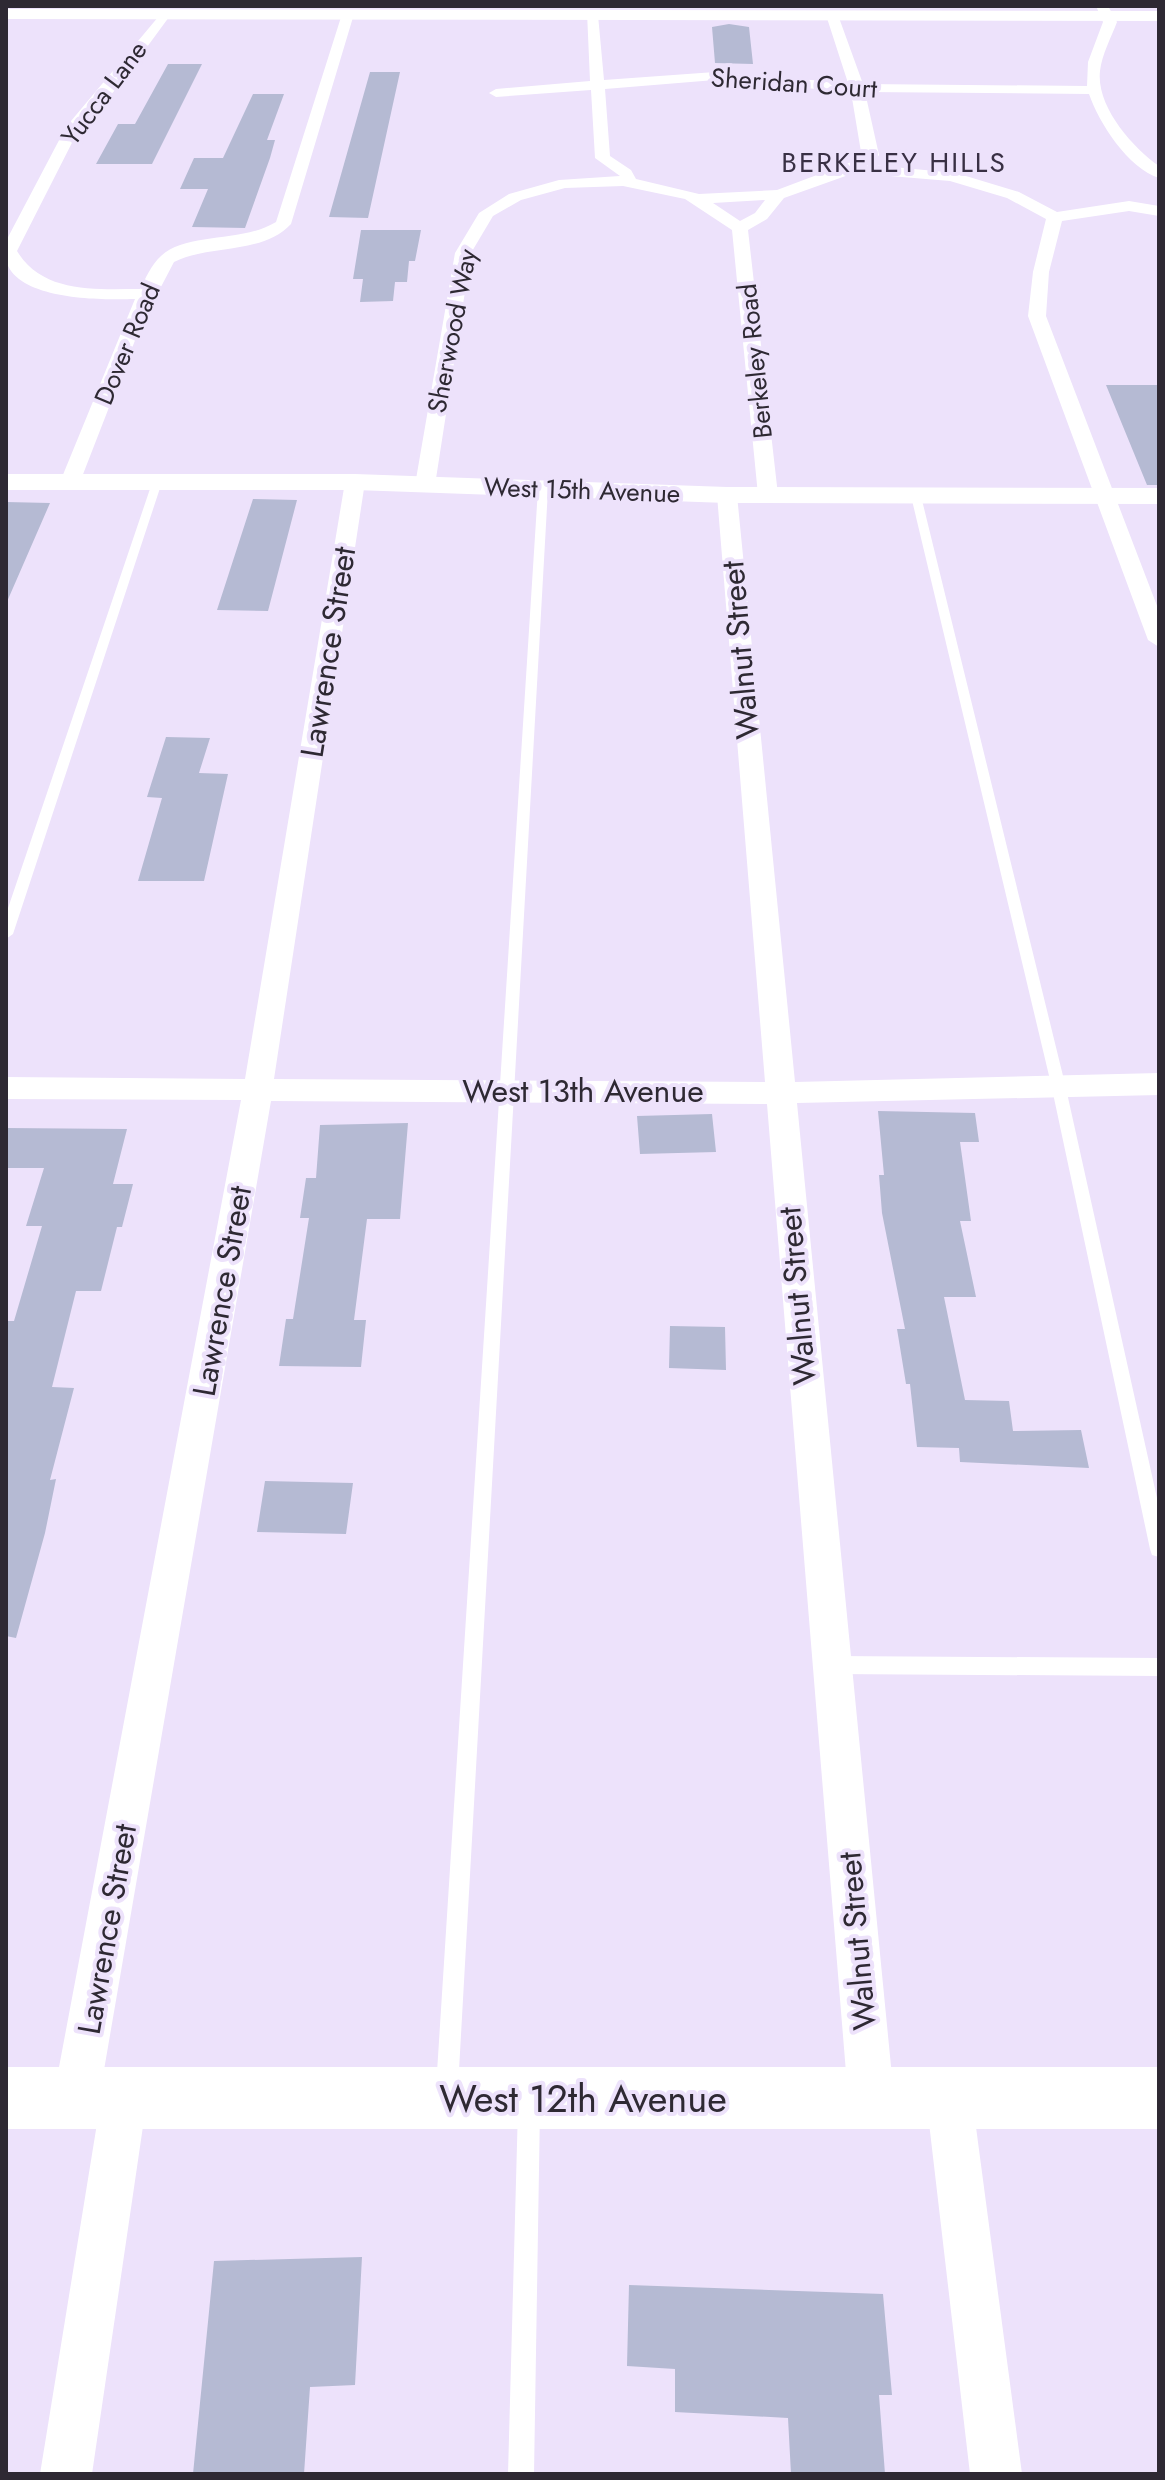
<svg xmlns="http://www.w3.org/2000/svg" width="1165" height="2480" font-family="Jost,sans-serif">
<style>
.building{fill:#b5bad3}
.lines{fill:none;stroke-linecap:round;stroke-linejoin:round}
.lane{fill:#fff;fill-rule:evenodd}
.street{fill:#fff;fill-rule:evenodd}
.secondary{fill:#fff;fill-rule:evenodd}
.labels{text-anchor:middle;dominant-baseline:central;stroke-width:8;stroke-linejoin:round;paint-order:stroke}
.far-street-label{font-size:26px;fill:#2e2933;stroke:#ede2fb}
.far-neighbourhood-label{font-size:28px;letter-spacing:2px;fill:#393044;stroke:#ede2fb}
.street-label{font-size:32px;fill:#2e2933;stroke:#ede2fb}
.near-street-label{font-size:38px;fill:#2e2933;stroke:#ede2fb}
</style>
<rect width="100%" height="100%" fill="#ede2fb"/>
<!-- building -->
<path class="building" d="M729,24L749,27L753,64L715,63L712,27Z
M168,64H202L152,164H96L118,124H135Z
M370,72H400L368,218L329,217Z
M253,94H284L267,140H275L270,158L245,228L192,227L208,189H180L194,158H223Z
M361,230H421L415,261H409L407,282H395L393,301L360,302L363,279H353Z
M1106,385H1159V485H1147Z
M253,499L297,500L268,611L217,610Z
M6,502L50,503L6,604Z
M166,737L210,738L199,773L228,774L204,881H138L162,798L147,797Z
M878,1111L975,1113L979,1142H960L971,1221H960L976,1297H944L965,1400L1009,1401L1013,1431L1081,1430L1089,1468L960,1462L959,1448L917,1447L910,1384H906L897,1329H905L882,1213L879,1175H884Z
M712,1114L716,1152L640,1154L637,1116Z
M408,1123L400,1219H367L354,1320H366L361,1367L279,1366L286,1319H293L309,1218H300L306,1178H316L320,1125Z
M6,1128L127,1129L113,1184H133L122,1227H117L101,1291H76L52,1387L74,1388L50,1480L56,1479L45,1533L16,1638L6,1636V1321H14L42,1226H26L44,1168H6Z
M670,1326L725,1327L726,1370L669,1368Z
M265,1481L353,1483L346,1534L257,1532Z
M362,2257L355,2385L310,2387L304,2474H193L214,2261Z
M629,2285L883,2294L892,2395H879L885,2474H791L788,2418L675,2412V2369L627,2366Z"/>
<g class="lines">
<!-- lane -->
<path class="lane" d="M153,480L162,482L13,934L6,939V914Z
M543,486L548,489L458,2088L455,2096L447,2099L439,2096L436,2088L538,489Z
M916,493L921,496L1065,1084L1159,1507V1557L1152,1555L1150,1549L1051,1084L911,496Z
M833,1656L1159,1658V1676L833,1674L826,1671L823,1665L826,1659Z
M529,2097L537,2100L540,2108L534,2474H508L518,2108L521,2100Z"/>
<!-- street -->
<path class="street" d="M1096,6H1108L1117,22C1111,38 1102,54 1100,71C1096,106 1132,147 1159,166V178C1128,168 1099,123 1089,94L865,92L879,155L872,165L956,173L1019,192L1057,212L1129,201L1159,206V216L1129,211L1062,221L1049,272L1046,316L1159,611V647L1148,640L1028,316L1033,272L1046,219L1007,198L950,181L854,173L784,198L767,219L748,230L778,495L768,501L758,495L732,230L685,199L623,186L565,188L521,200L493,216L471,253L435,485L425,491L418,489L415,485L455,253L479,213L509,194L559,180L620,176L595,158L591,90L496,97L489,93L496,89L590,81L587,12L598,15L604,80L715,72L848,83L826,15L832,11L838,15L863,84L1087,86L1088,62L1103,22ZM715,80L851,92L862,158L777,190L699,194L636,179L631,170L610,156L605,89ZM765,200L755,213L740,221L713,203Z
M164,10L170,14L169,17L117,88L79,129L17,251C43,294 96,289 140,289C146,278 151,265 161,256C187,232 242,243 276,222L342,14L348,10L354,14L291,224C262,255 210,244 174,262L141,325L80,482L70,488L60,482L135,299C104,300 16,301 6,260C5,255 6,247 6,241L66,127Z
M355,476L365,482L274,1079L765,1082L717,495L727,489L737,495L795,1082L1159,1073V1095L797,1103L894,2097L887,2113L871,2120L855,2113L848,2097L767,1104L271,1101L99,2099L92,2115L76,2122L60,2115L53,2099L241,1100L6,1099V1077L245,1079L345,482Z
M949,2074L965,2081L972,2097L1022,2474H970L926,2097L933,2081Z
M124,2076L140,2083L147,2099L92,2474H40L101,2099L108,2083Z"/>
<!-- secondary -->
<path class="secondary" d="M6,9L1159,11V21L6,19Z
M6,474H355L727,487L1159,488V504L727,503L355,490H6Z
M6,2067H1159V2129H6Z"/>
</g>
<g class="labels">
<!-- far-street labels -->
<g class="far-street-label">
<text transform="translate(794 83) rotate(4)">Sheridan Court</text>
<text transform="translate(104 93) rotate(-53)">Yucca Lane</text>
<text transform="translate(452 331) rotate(-79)">Sherwood Way</text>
<text transform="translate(127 344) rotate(-67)">Dover Road</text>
<text transform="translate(755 361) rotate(-96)">Berkeley Road</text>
<text transform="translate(582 490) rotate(2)">West 15th Avenue</text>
</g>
<!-- far-neighbourhood labels -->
<g class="far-neighbourhood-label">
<text x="894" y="162">BERKELEY HILLS</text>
</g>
<!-- street labels -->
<g class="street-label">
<text transform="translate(740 650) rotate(-95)">Walnut Street</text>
<text transform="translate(328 652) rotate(-81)">Lawrence Street</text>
<text x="583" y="1091">West 13th Avenue</text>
<text transform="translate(222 1291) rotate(-80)">Lawrence Street</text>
<text transform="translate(797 1296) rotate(-95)">Walnut Street</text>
<text transform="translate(107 1929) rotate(-80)">Lawrence Street</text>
<text transform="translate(857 1941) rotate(-95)">Walnut Street</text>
</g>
<!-- near-street labels -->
<g class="near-street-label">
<text x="583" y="2098">West 12th Avenue</text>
</g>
</g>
<!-- border -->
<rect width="1165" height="2480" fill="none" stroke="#2e2933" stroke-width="16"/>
</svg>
